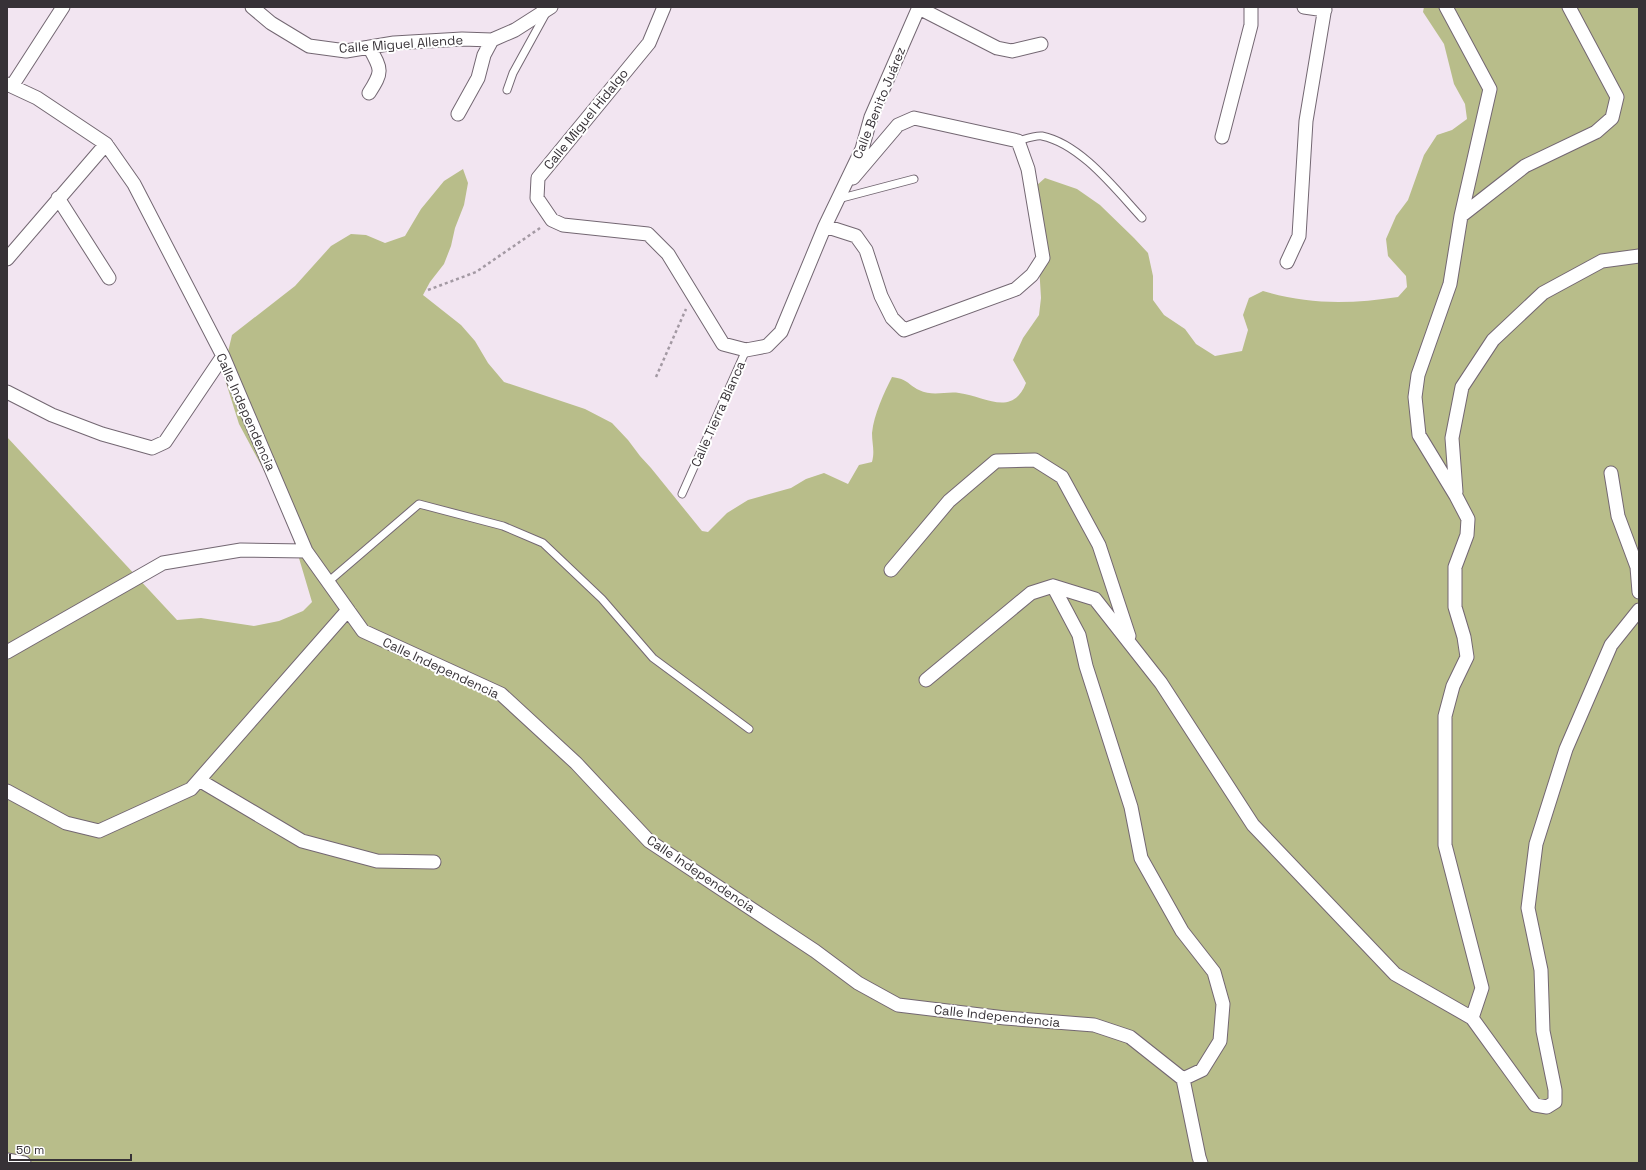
<svg xmlns="http://www.w3.org/2000/svg" width="1646" height="1170" font-family="'Space Grotesk',sans-serif">
<style>
.green{fill:#b8bd8a}
.lines{fill:none;stroke-linecap:round;stroke-linejoin:round}
.service-casing{stroke:#736772;stroke-width:9}
.minor-casing{stroke:#736772;stroke-width:15}
.path{stroke:#a399a3;stroke-width:2.5;stroke-dasharray:3 3;stroke-linecap:butt}
.service{stroke:#fff;stroke-width:7}
.minor{stroke:#fff;stroke-width:13}
.labels{text-anchor:middle;dominant-baseline:central;stroke-width:4;stroke-linejoin:round;paint-order:stroke}
.street-label{font-size:13px;fill:#373237;stroke:#fff}
</style>
<rect width="100%" height="100%" fill="#f2e5f1"/>
<!-- green -->
<path class="green" d="M1424,7H1639V1163H7V437L177,620L201,618L254,626L279,621L303,611L312,602L288,521L276,493L239,424L223,373L232,335L295,286L331,246L351,234L366,235L385,243L405,236L421,209L444,181L463,169L468,183L464,205L455,228L451,246L444,264L430,282L423,295L461,325L475,341L488,363L504,382L585,409L612,423L628,440L640,456L651,468L702,531L708,532L727,513L748,500L791,488L806,479L824,473L848,484L859,465L872,462C875,451 872,444 872,433C874,414 884,393 892,377C908,379 907,384 919,390C933,397 946,391 959,393C985,396 1012,418 1026,383L1013,360L1023,338L1039,315L1041,298L1039,265L1028,193L1045,178L1077,189L1100,205L1134,238L1148,253L1153,276V300L1164,315L1185,329L1196,344L1215,356L1242,351L1248,330L1243,315L1249,298L1263,291C1308,305 1352,304 1398,297L1407,287L1406,276L1388,256L1386,239L1396,216L1408,200L1424,155L1437,135L1452,130L1467,119L1465,104L1454,84L1444,44L1423,12Z"/>
<g class="lines">
<defs>
<path id="service" d="M507,90L513,73L546,13
M1018,141C1025,139 1036,135 1042,136C1081,144 1116,190 1142,218
M838,199L914,179
M682,494L746,350
M328,582L419,504L503,526L543,543L602,599L653,658L749,729"/>
<path id="minor" d="M252,7L271,23L309,46L346,51L394,43L462,39L492,40
M664,7L649,43L538,178L537,198L552,220L563,225L648,234L668,254L723,344L746,350L767,346L781,332L825,226L862,149L871,117L919,7
M1304,7L1325,10
M1446,7L1490,89L1461,216L1450,284L1418,375L1415,397L1419,435L1456,496L1468,519L1467,535L1455,567V607L1464,637L1467,657L1453,686L1445,716V845L1482,988L1472,1018
M919,8L997,48L1012,51L1041,44
M369,47C382,70 383,71 369,93
M7,84L37,98L106,144L134,184L223,356L306,551L363,631L501,694L576,763L649,841L815,951L858,983L898,1005L1005,1018L1094,1025L1130,1037L1183,1079
M12,86L63,7
M458,114L478,78L484,55L492,40L515,30L551,7
M1222,137L1251,25V7
M58,198L109,278
M1461,216L1525,166L1596,132L1612,118L1617,97L1569,7
M825,226L856,236L866,250L881,296L892,318L904,330L1016,289L1032,275L1043,258L1028,169L1018,141L914,118L898,125L853,178
M7,259L106,144
M1287,262L1299,236L1306,121L1325,7
M7,392L52,415L102,434L152,448L165,442L223,356
M1611,473L1618,516L1637,567L1639,592
M1456,492L1452,438L1462,387L1493,340L1543,293L1602,261L1639,256
M891,570L949,501L996,461L1035,460L1062,477L1099,545L1129,636
M1053,586L1079,635L1086,666L1131,807L1141,858L1182,931L1214,972L1223,1004L1220,1041L1202,1070L1183,1079
M7,652L163,563L241,550L306,551
M926,680L1031,593L1053,586L1095,599L1161,683L1253,825L1395,974L1472,1018L1535,1105L1547,1107L1555,1102V1090L1543,1031L1541,970L1528,908L1536,844L1566,749L1611,645L1639,610
M199,780L302,841L377,861L434,862
M7,791L66,823L99,831L191,789L348,610
M1183,1079L1199,1157L1201,1163
M7,1160L24,1163"/>
</defs>
<!-- service casing -->
<use href="#service" class="service-casing"/>
<!-- minor casing -->
<use href="#minor" class="minor-casing"/>
<!-- path -->
<path class="path" d="M428,290L476,272L540,228
M656,377L686,309"/>
<!-- service -->
<use href="#service" class="service"/>
<!-- minor -->
<use href="#minor" class="minor"/>
</g>
<g class="labels">
<!-- street labels -->
<g class="street-label">
<text transform="translate(401 44) rotate(-4)">Calle Miguel Allende</text>
<text transform="translate(879 103) rotate(-68)">Calle Benito Juárez</text>
<text transform="translate(586 119) rotate(-51)">Calle Miguel Hidalgo</text>
<text transform="translate(246 412) rotate(66)">Calle Independencia</text>
<text transform="translate(718 414) rotate(-66)">Calle Tierra Blanca</text>
<text transform="translate(441 668) rotate(25)">Calle Independencia</text>
<text transform="translate(701 874) rotate(34)">Calle Independencia</text>
<text transform="translate(997 1016) rotate(6)">Calle Independencia</text>
</g>
</g>
<!-- border -->
<rect width="1646" height="1170" fill="none" stroke="#373237" stroke-width="16"/>
<!-- scale -->
<path d="M10 1154v6h121v-6" fill="none" stroke="#373237" stroke-width="2"/>
<text x="16" y="1154" font-size="12" fill="#373237" stroke="#ffffff" stroke-width="3" paint-order="stroke">50 m</text>
</svg>
